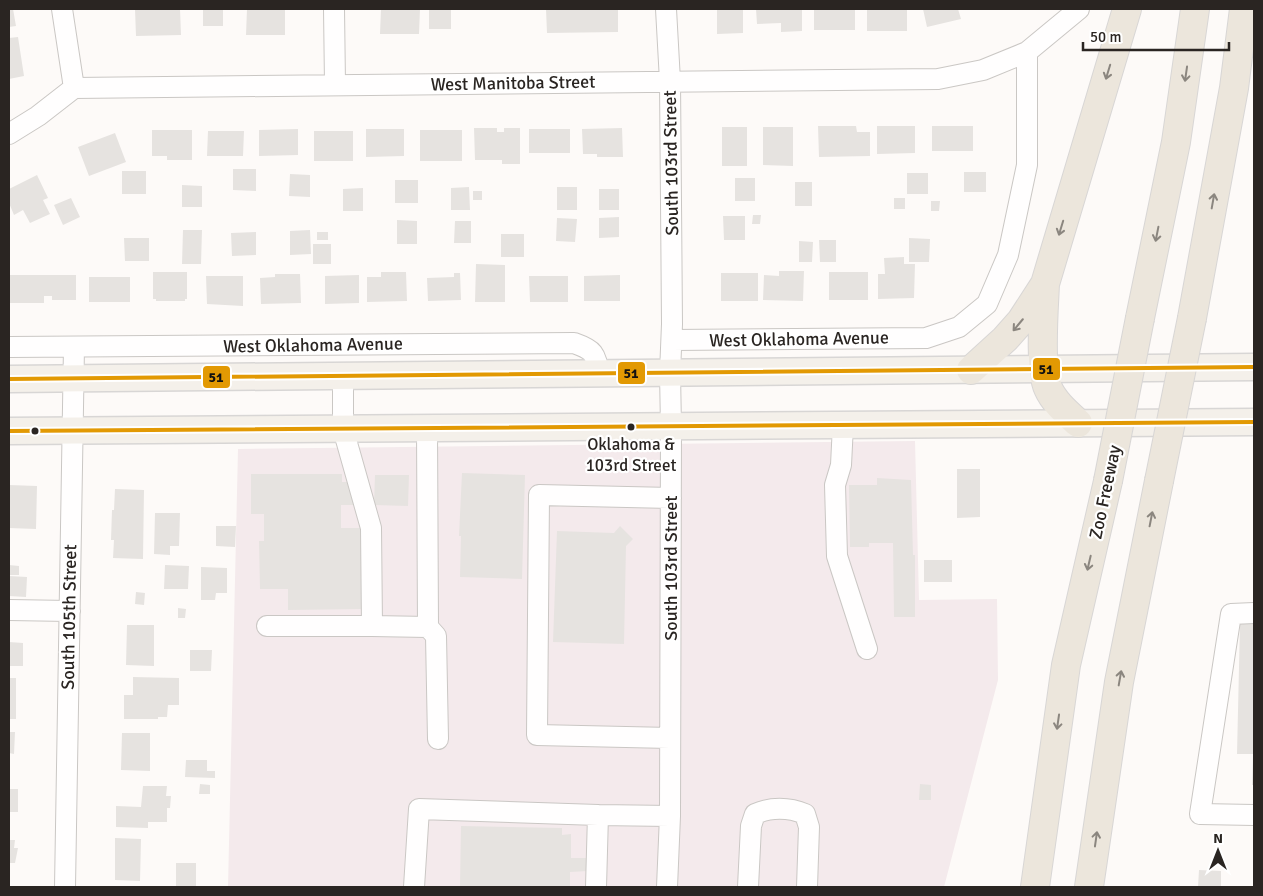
<svg xmlns="http://www.w3.org/2000/svg" width="1263" height="896" font-family="Signika,sans-serif">
<style>
.commercial{fill:#f4eaec}
.building{fill:#e6e3e0}
.lines{fill:none;stroke-linecap:round;stroke-linejoin:round}
.minor-casing{stroke:#cac7c4;stroke-width:22}
.major-casing{stroke:#d8d6d5;stroke-width:29}
.highway-casing{stroke:#d8d6d5;stroke-width:30}
.minor{stroke:#fffefe;stroke-width:20}
.major{stroke:#f4f0ea;stroke-width:26}
.highway{stroke:#ece6dc;stroke-width:28}
.highway-bridge-casing{stroke:#d8d6d5;stroke-width:30;stroke-linecap:butt}
.highway-bridge{stroke:#ece6dc;stroke-width:28}
.bus-1-casing{stroke:#fff;stroke-width:8}
.bus-1{stroke:#e29903;stroke-width:4}
.oneway{stroke:#8b867f}
.bus-dot{fill:#2a2522;stroke:#fff;stroke-width:2}
.labels{text-anchor:middle;dominant-baseline:central;stroke-width:4.5;stroke-linejoin:round;paint-order:stroke}
.bus-label{font-size:17px;fill:#2a2522;stroke:#fff}
.street-label{font-size:18px;fill:#2a2522;stroke:#fff}
.line-badge{stroke:#fff;stroke-width:2}
.pale-badge-label{font-size:14px;text-anchor:middle;font-weight:bold;fill:#111}
</style>
<rect width="100%" height="100%" fill="#fdfaf8"/>
<!-- commercial -->
<path class="commercial" d="M915,441L919,600L997,599L998,680L944,887H228L238,449Z"/>
<!-- building -->
<path class="building" d="M9,9H13L16,26L9,27Z
M135,9H180L181,35L136,36Z
M203,9H223V26H203Z
M247,9H285V35H246Z
M381,9H420L419,34H380Z
M429,9H451V29H429Z
M546,9H618V32L547,33Z
M717,9H743V33L717,34Z
M756,9H802V31L781,32V23L757,24Z
M814,9H855V30H814Z
M867,9H907V31H867Z
M923,9H958L961,19L927,27Z
M18,37L24,76L9,79V38Z
M818,126H856L857,132H870V156L819,157Z
M877,126H915V153L877,154Z
M932,126H973V151H932Z
M722,127H747V166H722Z
M763,127H793V166L763,165Z
M474,128H497V132H504V128H520V164H502V160H475Z
M622,128L623,157H597V154H583L582,129Z
M298,129V155L259,156V130Z
M366,129H404V156L366,157Z
M529,129H570V153H529Z
M152,130H192V160H167V156H152Z
M420,130H462V161H420Z
M208,131H244L243,156H207Z
M314,131H353V161H314Z
M115,133L126,162L89,176L78,147Z
M233,169H256V191L233,190Z
M122,171H146V194H122Z
M964,172H986V192H964Z
M907,173H928V194H907Z
M290,174L310,175V197L289,196Z
M37,175L48,198L43,200L50,214L30,223L23,210L14,215L9,203V189Z
M735,178H755V201H735Z
M395,180H418V203H395Z
M795,182H812V206H795Z
M182,185L202,186V207H182Z
M469,187L470,210H451V188Z
M557,187H577V210H557Z
M363,188V211H343V189Z
M599,189H619V210H599Z
M473,191H482V200H473Z
M71,198L80,217L63,225L54,205Z
M894,198H905V209H894Z
M931,201H940L939,211H931Z
M753,215H761L760,224H752Z
M723,216H745V240H724Z
M619,217V237L599,238V218Z
M557,218L577,219L575,242L556,241Z
M397,220L417,221V244H397Z
M455,221H471V243H454Z
M183,230H202L201,264H182Z
M310,230L311,254L290,255V231Z
M256,232V255L232,256L231,233Z
M317,232H328V240H317Z
M501,234H524V257H501Z
M124,238H149V261H125Z
M909,238L930,239L929,262H909Z
M819,240H836V262H820Z
M799,241L813,242L812,262H799Z
M313,244H331V264H313Z
M904,257V264H915L914,298L878,299V274H885L884,258Z
M476,264L505,265V302H475Z
M779,271H804L803,301L763,300L764,275L779,276Z
M153,272H187V299H185V301H156V299H153Z
M381,272H406L407,301L367,302V277H381Z
M829,272H868V300H829Z
M454,273H460L461,300L428,301L427,278L454,277Z
M721,273H758V301H721Z
M275,274H300L301,303L261,304L260,278L275,277Z
M9,275H76V300H52V296H44V303H9Z
M359,275V303L325,304V276Z
M620,275V301H584V276Z
M206,276H243V306L207,304Z
M529,276H568V302H530Z
M89,277H130V302H89Z
M957,469H980V517L957,518Z
M462,473L525,475L522,579L460,577L461,536H459Z
M251,474H342V482H354V505H341V528H362L364,609L288,610V589H260L259,541H264V514H251Z
M375,475H409L408,506L374,505Z
M877,478L911,480L913,555H915V617H894L893,543H869V547H850L849,485H877Z
M9,485L37,486L36,529L9,528Z
M115,489L144,490L143,559L113,558L114,540H111L112,510H114Z
M155,513H180L179,546H170V555L154,554Z
M216,526H236L235,547L216,546Z
M620,526L633,539L626,546L624,644L553,642L557,531L614,533Z
M924,560H952V582H924Z
M9,565L19,566V575H9Z
M165,565L189,566L188,589H164Z
M201,567L227,568V593H216L215,600H201Z
M9,576L27,577L26,597L9,596Z
M136,592L145,593L144,605L135,604Z
M178,608L186,609L185,618H178Z
M1240,624H1254V754H1237Z
M127,625H154V666L126,665Z
M9,642L23,643V666H9Z
M190,650H212L211,671H190Z
M133,677L179,678V705H168L167,717H158V719H124V695H133Z
M9,678H16V719H9Z
M9,732H15L14,754L9,753Z
M122,733H150V771L121,770Z
M1253,756H1254V785H1252Z
M186,760H207V771H215V778L185,777Z
M200,784L210,785V794H199Z
M920,784L931,785V800H919Z
M143,786H167L166,796H171L170,808H167V822H148V828L116,827V806L141,807Z
M9,789H18V812H9Z
M461,826L562,828V835L571,834V858H588V871L570,872V887H460Z
M115,838L141,839L140,881L115,880Z
M9,840H15L14,848H18L15,863H9Z
M176,863H196V886H176Z
M1199,870L1221,871V887H1198Z"/>
<g class="lines">
<defs>
<path id="minor" d="M62,9L74,88
M334,9L335,84
M666,9L670,81L672,324L670,373L671,427L670,816L667,887
M9,134L38,116L74,88L938,79L983,70L1027,52
M672,340L926,338L959,327L987,304L1008,255L1027,165V52L1079,9
M9,347L574,343C594,350 595,353 599,373
M343,376V429L371,528L372,626L428,627L427,428
M843,425L841,465L835,485L837,556L867,649
M9,610L70,611
M1254,613L1231,614L1200,814L1254,815
M267,626H372
M428,627L436,636L438,739
M670,738L537,735L539,495L671,498
M65,887L74,347
M414,887L419,809L598,815
M596,887L598,815L670,816
M748,887L751,826L755,814C770,807 789,807 805,814L809,827L807,887"/>
<path id="major" d="M9,379L1254,367
M9,431L1254,422"/>
<path id="highway" d="M1045,284C1044,308 1039,369 1048,388C1054,402 1067,413 1078,423
M1140,318L1176,142L1195,9
M1192,318L1234,88L1244,9
M971,370L1005,339L1021,321L1045,284L1127,9
M1035,887L1066,665L1108,481
M1089,887L1119,682L1159,481"/>
</defs>
<!-- minor casing -->
<use href="#minor" class="minor-casing"/>
<!-- major casing -->
<use href="#major" class="major-casing"/>
<!-- highway casing -->
<use href="#highway" class="highway-casing"/>
<!-- minor -->
<use href="#minor" class="minor"/>
<!-- major -->
<use href="#major" class="major"/>
<!-- highway -->
<use href="#highway" class="highway"/>
<defs>
<path id="highway-bridge" d="M1108,481L1140,318
M1159,481L1192,318"/>
</defs>
<!-- highway-bridge casing -->
<use href="#highway-bridge" class="highway-bridge-casing"/>
<!-- highway-bridge -->
<use href="#highway-bridge" class="highway-bridge"/>
<defs>
<path id="bus-1" d="M9,379L1254,367
M9,431L1254,422"/>
</defs>
<!-- bus-1 casing -->
<use href="#bus-1" class="bus-1-casing"/>
<!-- bus-1 -->
<use href="#bus-1" class="bus-1"/>
</g>
<!-- one-way arrows -->
<defs><path id="oneway-shaft" d="M-6 0H5M1.5-3L5.5 0L1.5 3" fill="none" stroke-width="1.6" stroke-linecap="round" stroke-linejoin="round" transform="scale(1.25)"/></defs>
<g class="oneway">
<use href="#oneway-shaft" transform="translate(1108 72) rotate(107)"/>
<use href="#oneway-shaft" transform="translate(1186 74) rotate(98)"/>
<use href="#oneway-shaft" transform="translate(1213 201) rotate(-80)"/>
<use href="#oneway-shaft" transform="translate(1061 228) rotate(107)"/>
<use href="#oneway-shaft" transform="translate(1157 234) rotate(101)"/>
<use href="#oneway-shaft" transform="translate(1018 325) rotate(130)"/>
<use href="#oneway-shaft" transform="translate(1151 519) rotate(-79)"/>
<use href="#oneway-shaft" transform="translate(1089 563) rotate(103)"/>
<use href="#oneway-shaft" transform="translate(1120 678) rotate(-80)"/>
<use href="#oneway-shaft" transform="translate(1058 722) rotate(98)"/>
<use href="#oneway-shaft" transform="translate(1096 839) rotate(-82)"/>
</g>
<!-- markers -->
<g class="bus-dot">
<circle cx="631" cy="427" r="4.5"/>
<circle cx="35" cy="431" r="4.5"/>
</g>
<g class="labels">
<!-- bus labels -->
<g class="bus-label">
<text x="631" y="444">Oklahoma &amp;<tspan x="631" dy="21">103rd Street</tspan></text>
</g>
<!-- street labels -->
<g class="street-label">
<text transform="translate(513 83) rotate(-1)">West Manitoba Street</text>
<text transform="translate(671 163) rotate(-91)">South 103rd Street</text>
<text transform="translate(799 339) rotate(-1)">West Oklahoma Avenue</text>
<text transform="translate(313 345) rotate(-1)">West Oklahoma Avenue</text>
<text transform="translate(1105 492) rotate(-78)">Zoo Freeway</text>
<text transform="translate(671 568) rotate(-90)">South 103rd Street</text>
<text transform="translate(69 617) rotate(-89)">South 105th Street</text>
</g>
</g>
<g class="line-badge">
<rect x="1032" y="357" width="29" height="24" rx="5" fill="#e29903"/>
<rect x="617" y="361" width="29" height="24" rx="5" fill="#e29903"/>
<rect x="202" y="365" width="29" height="24" rx="5" fill="#e29903"/>
</g>
<g class="pale-badge-label">
<text x="1046" y="374">51</text>
<text x="631" y="378">51</text>
<text x="216" y="382">51</text>
</g>
<!-- border -->
<rect width="1263" height="896" fill="none" stroke="#2a2522" stroke-width="20"/>
<!-- north arrow -->
<g transform="translate(1218 851)" stroke="#ffffff" stroke-width="4" paint-order="stroke">
<path d="M0-4L9 19L0 12L-9 19Z" fill="#2a2522"/>
<text y="-8" font-size="14" font-weight="bold" text-anchor="middle" fill="#2a2522">N</text>
</g>
<!-- scale -->
<path d="M1083 42v8h146v-8" fill="none" stroke="#2a2522" stroke-width="2.5"/>
<text x="1090" y="42" font-size="15" fill="#2a2522" stroke="#ffffff" stroke-width="4" paint-order="stroke">50 m</text>
</svg>
